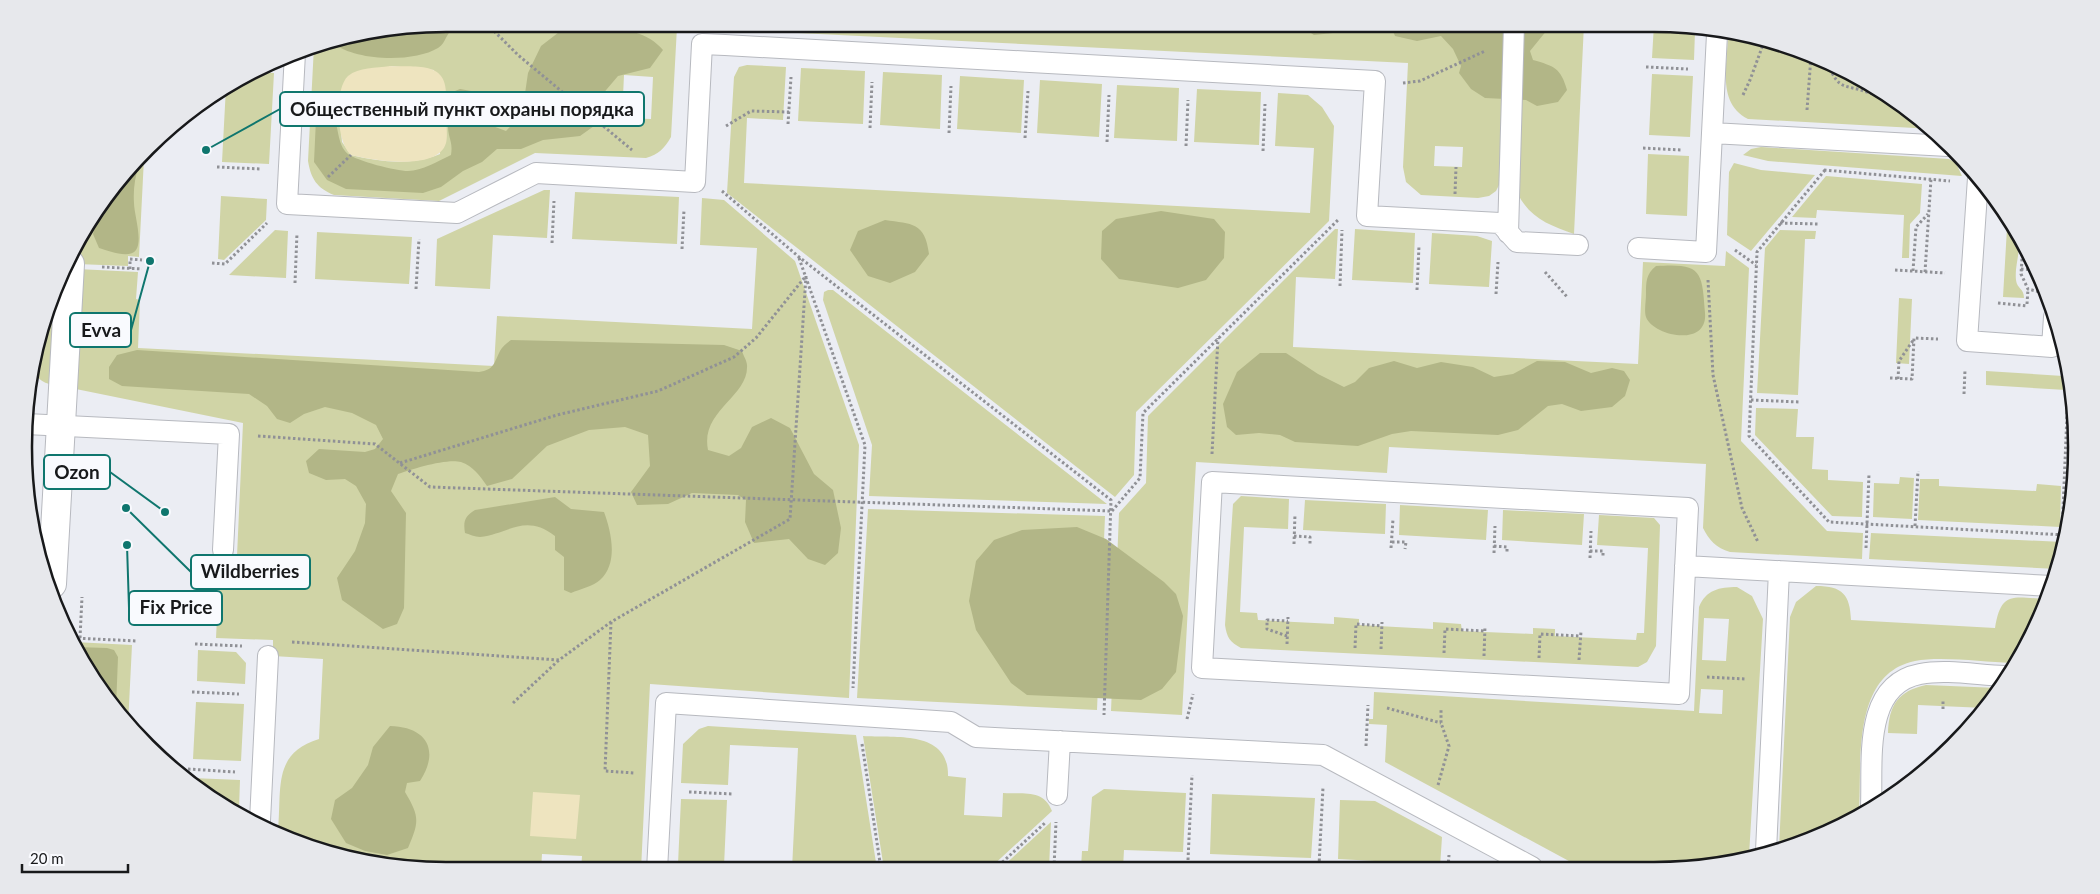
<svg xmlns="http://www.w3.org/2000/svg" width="2100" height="894" font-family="Lato,sans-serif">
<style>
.green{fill:#d0d4a6;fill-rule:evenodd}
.forest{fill:#b2b687}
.sand{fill:#eee4bf}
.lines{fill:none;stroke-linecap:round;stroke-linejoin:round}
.service-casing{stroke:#b7b9bf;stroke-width:22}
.pedestrian-casing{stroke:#b7b9bf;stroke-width:30}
.path{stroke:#909196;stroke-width:3;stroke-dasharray:2.5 2.5;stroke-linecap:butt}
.service{stroke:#fff;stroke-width:20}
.pedestrian{stroke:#fff;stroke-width:28}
.rim{fill:none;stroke:#18191b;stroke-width:2.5}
.leader{fill:none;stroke:#0f766e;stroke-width:2}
.callout-dot{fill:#0f766e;stroke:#f9fafe;stroke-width:2}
.callout{fill:#f9fafe;stroke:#0f766e;stroke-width:2}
.callout-label{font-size:19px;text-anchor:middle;font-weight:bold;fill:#18191b}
</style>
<rect width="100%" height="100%" fill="#ebedf3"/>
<!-- green -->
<path class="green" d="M447,24H1505L1500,183L1496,191L1489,196L1478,198L1421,195L1406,182L1403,167L1408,63L677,27L671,137C664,149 659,154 646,158L535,153L439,201L334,195C317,188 311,179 308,161L314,46ZM390,66L434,70L440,154C411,166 381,162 351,155L342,142L339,110ZM624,75L653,77L651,119L622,118ZM1435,146L1463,147L1462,167L1434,166Z
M1522,24H1584L1574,234C1549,225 1529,218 1517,192Z
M1654,24L1695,31L1694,60L1652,58Z
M1728,36L1789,46L1865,81L1933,129L1748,119C1717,103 1727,66 1728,36Z
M747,65L786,67L783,120L747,118L744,183L1310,213L1314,148L1275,146L1278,93L1308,95L1322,107L1334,126L1329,221L1136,412L1134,475L1115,497L727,193L734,77L739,67Z
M801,68L865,71L863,124L798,121Z
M255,72L274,73L269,164L222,162L226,87Z
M883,72L942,75L940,129L880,125Z
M1652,74L1693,76L1690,137L1649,135Z
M960,76L1024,80L1021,133L957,129Z
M1040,80L1102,84L1099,137L1037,133Z
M1117,85L1179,88L1177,141L1114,138Z
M1197,89L1261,92L1259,145L1194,142Z
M1761,147L1949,159L1956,163L1962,176L1768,161L1743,155L1751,149Z
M1648,154L1689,156L1687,216L1646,214Z
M144,158L139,257L128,256V266L77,264L80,236Z
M1734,163L1761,170L1815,175L1751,251L1727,235L1729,172Z
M1826,176L1922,184L1920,213L1910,224L1909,258H1902L1904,215L1817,210L1816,218L1792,217Z
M544,190H550L547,238L493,235L490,289L435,286L437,239Z
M575,192L679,197L677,244L572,239Z
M221,196L267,199L266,220L224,260L218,259Z
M702,198L724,200L795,261L859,445L849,698L650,684L641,870H581L582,856L542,854L541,870H447L311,848L278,830C282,789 272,753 319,739L323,659L273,656V640L216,638L220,556H237L243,423L71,388L77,269L138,272L136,299L140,300L138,348L494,366L497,316L752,329L757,248L700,245Z
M2007,228L2013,229C2025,247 2014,261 2016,280C2017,289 2024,288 2024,298L2003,297Z
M1335,229H1338L1335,279L1296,277L1293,347L1638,364L1643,262L1725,266L1726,251L1749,268L1741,441L1827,531L1863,533L1862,559L1730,552C1716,548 1709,540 1703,528L1706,464L1389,447L1387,473L1196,462L1182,715L1111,711L1119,513L1146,483L1148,416Z
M1355,229L1415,233L1413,283L1352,280Z
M275,230L288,231L286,278L229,275Z
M1780,230L1816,231L1815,239H1805L1798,395L1757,393L1765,248Z
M317,232L412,237L409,284L315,279Z
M1432,233L1477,236L1492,241L1489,287L1429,284Z
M60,290L55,386C49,384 41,382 38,377C27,360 53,308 60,290Z
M828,290H833L1107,504L869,496L872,445L823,300L824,292Z
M1899,298L1912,299L1909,364L1896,363Z
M1986,371L2063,376L2066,390L1986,385Z
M2071,391C2078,433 2077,486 2067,527H2065Z
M1756,408L1798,409L1796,437H1814L1812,469L1828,470V480L1863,482L1862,517L1832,516L1755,435Z
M1900,477L1914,478L1912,519L1873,517L1874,483L1899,484Z
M1920,479H1939V486L2036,491L2037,484L2061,486L2060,527L1918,520Z
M1241,496L1289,499L1288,529L1244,527L1240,612L1257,613L1258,620L1334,624V617L1359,619V625L1433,629V622L1461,624L1462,631L1533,634V628L1555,629V636L1636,640L1637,633H1644L1648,548L1597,545L1599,515L1654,518L1660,525L1656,646L1647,662L1638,667L1241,648C1230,642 1227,638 1225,625L1233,504Z
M1305,500L1386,504L1385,534L1303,530Z
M1400,505L1488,510L1486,540L1399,535Z
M868,509L1105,516L1097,710L857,698Z
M1503,510L1584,514L1582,545L1502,540Z
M1871,533L2063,542L2057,569L1869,559Z
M1816,586C1843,586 1850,595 1851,620L1995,628C2001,591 2012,597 2045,599L2011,663C1984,662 1941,656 1915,661C1851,674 1862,763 1859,812L1815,838L1779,848L1790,617L1796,602Z
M1737,587L1752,596L1763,619L1749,856L1709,867H1580L1385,762L1387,725L1369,724V719H1373L1374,692L1694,711L1699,607C1706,590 1719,587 1737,587ZM1704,618L1729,619L1726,661L1702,660ZM1701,689L1723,690L1722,714L1699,713Z
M74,642L132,645L128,725L81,659Z
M198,650L236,652L246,663L245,684L197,681Z
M1926,685L1998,688L1985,708L1918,705L1917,734L1888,733C1889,705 1898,691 1926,685Z
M196,702L244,704L241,761L193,759Z
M708,726L856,735L877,869H792L798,748L730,745L728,785L681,783L683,744L699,729Z
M863,736C896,738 949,730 948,776L966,778L964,815L1002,817L1003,793C1023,794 1044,789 1052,811L989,869H884Z
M192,778L240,780L239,809L192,784Z
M1104,789L1186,793L1183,852L1124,850L1123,868H1081L1082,851H1088L1092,797Z
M1212,794L1315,798L1311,858L1210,854Z
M681,799L727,800L724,866L678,864Z
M1340,800L1375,801L1442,837L1440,867H1394V862L1338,859Z
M1051,822L1049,869H1000Z"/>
<!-- forest -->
<path class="forest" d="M447,24H461C445,29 448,42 438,48C413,63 355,61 333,43Z
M1297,24H1345L1333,33L1314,35Z
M1390,24H1552L1530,51L1533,60C1554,66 1561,68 1567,90L1558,102L1537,106L1526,100L1485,98L1471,89L1459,73L1461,66L1453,49L1441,36L1417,41L1395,36Z
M601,26C624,29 648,32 663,50L650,68L618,76L601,96L594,126L580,136L543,140L521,149H497L482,162L463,171L441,187L423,193L346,189L327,180L314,162L316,119L323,113L331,112C340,125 336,144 348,154C357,161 396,171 408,171C422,171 438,161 451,155C453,142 449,140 448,128C446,116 448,105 450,93L460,89L471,91L490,125L506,131L522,114L528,73L541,46L563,29Z
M139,164C135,177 133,190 134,203C134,214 143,240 136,250C130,259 108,251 99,248L93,234L97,219L114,200L115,193Z
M1161,211L1214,219L1225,232L1224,258L1206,280L1178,288L1119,279L1101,259L1102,231L1116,219Z
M885,220C912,224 925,222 929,254L915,272L890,283L868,276L850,250L858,231Z
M1656,266C1702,263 1702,271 1705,313C1708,348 1653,336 1646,317C1644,311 1646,301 1646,294C1646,282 1646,274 1656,266Z
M511,340L724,345L742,351C743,355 747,361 747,365C749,397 700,410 708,450L729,456L741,448L752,427L771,418L790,428L814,474L833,490L841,528L838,553L825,565L808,559L789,539L754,543L745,522L746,500L738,495L692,493L668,504L637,505L631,492L650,466L648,435L625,427L589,430L547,446L512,479L487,486C480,476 473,466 461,462C447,458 412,469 398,474L391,491L406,513L404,608L397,624L383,629L342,600L337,578L355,551L365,523L366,504L356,486L345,479L326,480L309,473L306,461L319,449L365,452L375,449L383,439L376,425L352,413L325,407L304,414L290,423L277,419L267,406L249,394L122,386L109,379V367L117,355L137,350L479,372C494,370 494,363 500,351C502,347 507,343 511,340Z
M1260,353H1286L1318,374L1344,387L1355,382L1369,368L1394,361L1417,368L1441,362L1473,367L1494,377L1513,374L1537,361L1565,362L1591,373L1612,368L1624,371L1630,380L1625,396L1612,407L1581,411L1562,404L1548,406L1518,430L1498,435L1411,431L1392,434L1358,446L1295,442L1280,435L1259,433L1236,435L1227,427L1223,404L1237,372Z
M555,497L571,509L604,512C611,531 619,563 600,580C594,586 580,589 571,593L564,590V557L555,550V536C525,513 508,534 480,537C475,537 469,534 465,533C463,521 465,516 475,510Z
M1077,527L1106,539L1164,582L1176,594L1183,616L1176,672L1162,689L1141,700L1027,695L1011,683L976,630L969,601L976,561L994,540L1022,530Z
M76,647L107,648L114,650L118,657L116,708L81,659Z
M390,726C427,727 440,750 420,781L407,783L405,792C420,817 419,822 408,848L387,855L365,851L346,843L331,819L335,800L352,788L368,765L373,747Z"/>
<!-- sand -->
<path class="sand" d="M390,66C403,67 432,63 441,76C448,85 446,102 446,113C446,122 448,135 446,143C438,172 371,160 351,155C336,142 334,89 348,76C359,67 376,68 390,66Z
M533,792L580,795L576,839L530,836Z"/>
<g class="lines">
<defs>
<path id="service" d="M295,53L287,204L457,213L536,173L695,182L702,44L725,45L1375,81L1367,216L1500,223L1517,242L1578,245
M1712,133L1948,146
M1978,178L1967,341L2052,347L2054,317
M1508,233L1514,24
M1638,248L1706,252L1717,34
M26,424L229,434L223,550
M1212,482L1688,508L1679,694L1202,668Z
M1685,566L2052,586
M1057,795L1060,741
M1871,806C1873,762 1862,685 1920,674C1946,669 1977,675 2004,676
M260,821L268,656
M1766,851L1779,571
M657,870L666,703L951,722L976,737L1323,755L1532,867"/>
<path id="pedestrian" d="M52,584L70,264"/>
</defs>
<!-- service casing -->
<use href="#service" class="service-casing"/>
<!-- pedestrian casing -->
<use href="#pedestrian" class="pedestrian-casing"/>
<!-- path -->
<path class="path" d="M487,24L518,55L632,150
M1828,64C1839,91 1844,84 1867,92C1877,95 1887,100 1897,104
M1646,67L1688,69
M1403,83L1420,81L1485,51
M1743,95L1750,80L1764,42
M320,109L339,110
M1807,110L1811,56
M788,124L791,77
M726,126L751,111L789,112
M870,128L872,82
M949,133L951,86
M1025,138L1028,91
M1107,142L1109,95
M1186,146L1188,100
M1643,148L1682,150
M1263,151L1265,104
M217,167L261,169
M1824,170L1950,181
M1825,170L1757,252L1749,436L1829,522L2065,535
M328,177L351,155
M722,191L799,257L1111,500L1104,715
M1455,194L1456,167
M1780,223L1818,224
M552,243L554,201
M2023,244L2021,274L2028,289L2040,292
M682,249L684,210
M1735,250L1756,265
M799,258L865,445L853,688
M212,263L225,264L267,223
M102,267L142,269
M130,269V259L142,260
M2021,269L2037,270
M1895,270L1945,273
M1913,271L1916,227L1928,214
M1545,272L1568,298
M1925,272L1931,179
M1708,280L1713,375L1742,508L1758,542
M295,283L297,233
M1340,286L1342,230
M416,289L419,239
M1417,290L1419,246
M1496,294L1498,262
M1998,303L2027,306
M2027,304L2028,289
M1890,378L1912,379L1914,338L1938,339
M1898,379L1899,361L1914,339
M1964,394L1965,370
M1751,400L1800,402
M258,436L375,444L430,487L1111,511
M1212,454L1218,338
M400,463L557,415L658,391L734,357L756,338L805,277
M1112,511L1140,478L1143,413L1339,219
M1915,526L1918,471
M2062,534L2068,390L2064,372
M1294,536L1310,537V544
M1392,542H1406L1405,549
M1294,544L1295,514
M1494,546L1507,547V554
M1391,548L1393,519
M1866,548L1869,474
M1590,551H1603V558
M1494,553L1495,526
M1590,558L1591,531
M611,622L605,771L634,773
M1287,636L1267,629V620L1288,621
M73,638L137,641
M80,638L82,597
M292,642L559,660L611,622L790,519L806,276
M195,644L242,646
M1287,644L1288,617
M1355,648L1356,624L1382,626
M1381,649L1382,622
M1444,653L1445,629L1485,631
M1484,656L1485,626
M1539,658L1540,634L1580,636
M1579,660L1581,631
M1707,677L1746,679
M192,692L239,694
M513,703L559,660
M1387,708L1441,723
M1943,709V700
M1187,719L1193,694
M862,744L881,869
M1366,746L1368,705
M188,769L235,772
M1438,785L1449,746L1441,723V709
M689,792L733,794
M1188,860L1192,775
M1319,866L1323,787
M1448,867L1449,855
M1054,868L1056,822
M995,869L1046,822"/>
<!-- service -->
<use href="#service" class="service"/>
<!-- pedestrian -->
<use href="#pedestrian" class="pedestrian"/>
</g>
<!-- crop -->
<path d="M0 0H2100V894H0ZM446 32H1654A414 414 0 0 1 2068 446V448A414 414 0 0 1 1654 862H446A414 414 0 0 1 32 448V446A414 414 0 0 1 446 32Z" fill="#e7e8ec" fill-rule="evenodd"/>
<path class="rim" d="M446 32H1654A414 414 0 0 1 2068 446V448A414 414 0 0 1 1654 862H446A414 414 0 0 1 32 448V446A414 414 0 0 1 446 32Z"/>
<!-- callouts -->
<path class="leader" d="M206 150L280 109M150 261L131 330M165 512L110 472M126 508L191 572M127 545L129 608"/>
<g class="callout-dot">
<circle cx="206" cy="150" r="5"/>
<circle cx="150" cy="261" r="5"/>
<circle cx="165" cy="512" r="5"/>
<circle cx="126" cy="508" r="5"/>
<circle cx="127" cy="545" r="5"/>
</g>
<g class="callout">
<rect x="280" y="92" width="364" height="34" rx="5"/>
<rect x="70" y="313" width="61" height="34" rx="5"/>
<rect x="44" y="455" width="66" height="34" rx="5"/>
<rect x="191" y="555" width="119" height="34" rx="5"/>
<rect x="129" y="591" width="93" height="34" rx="5"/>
</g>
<g class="callout-label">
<text x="462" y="116">Общественный пункт охраны порядка</text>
<text x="101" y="337">Evva</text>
<text x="77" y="479">Ozon</text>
<text x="250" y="578">Wildberries</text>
<text x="176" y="614">Fix Price</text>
</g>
<!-- scale -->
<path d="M22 864v8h106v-8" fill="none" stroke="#18191b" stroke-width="2.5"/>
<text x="30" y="864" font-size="15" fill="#18191b" stroke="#f9fafe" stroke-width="4" paint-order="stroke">20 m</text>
</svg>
